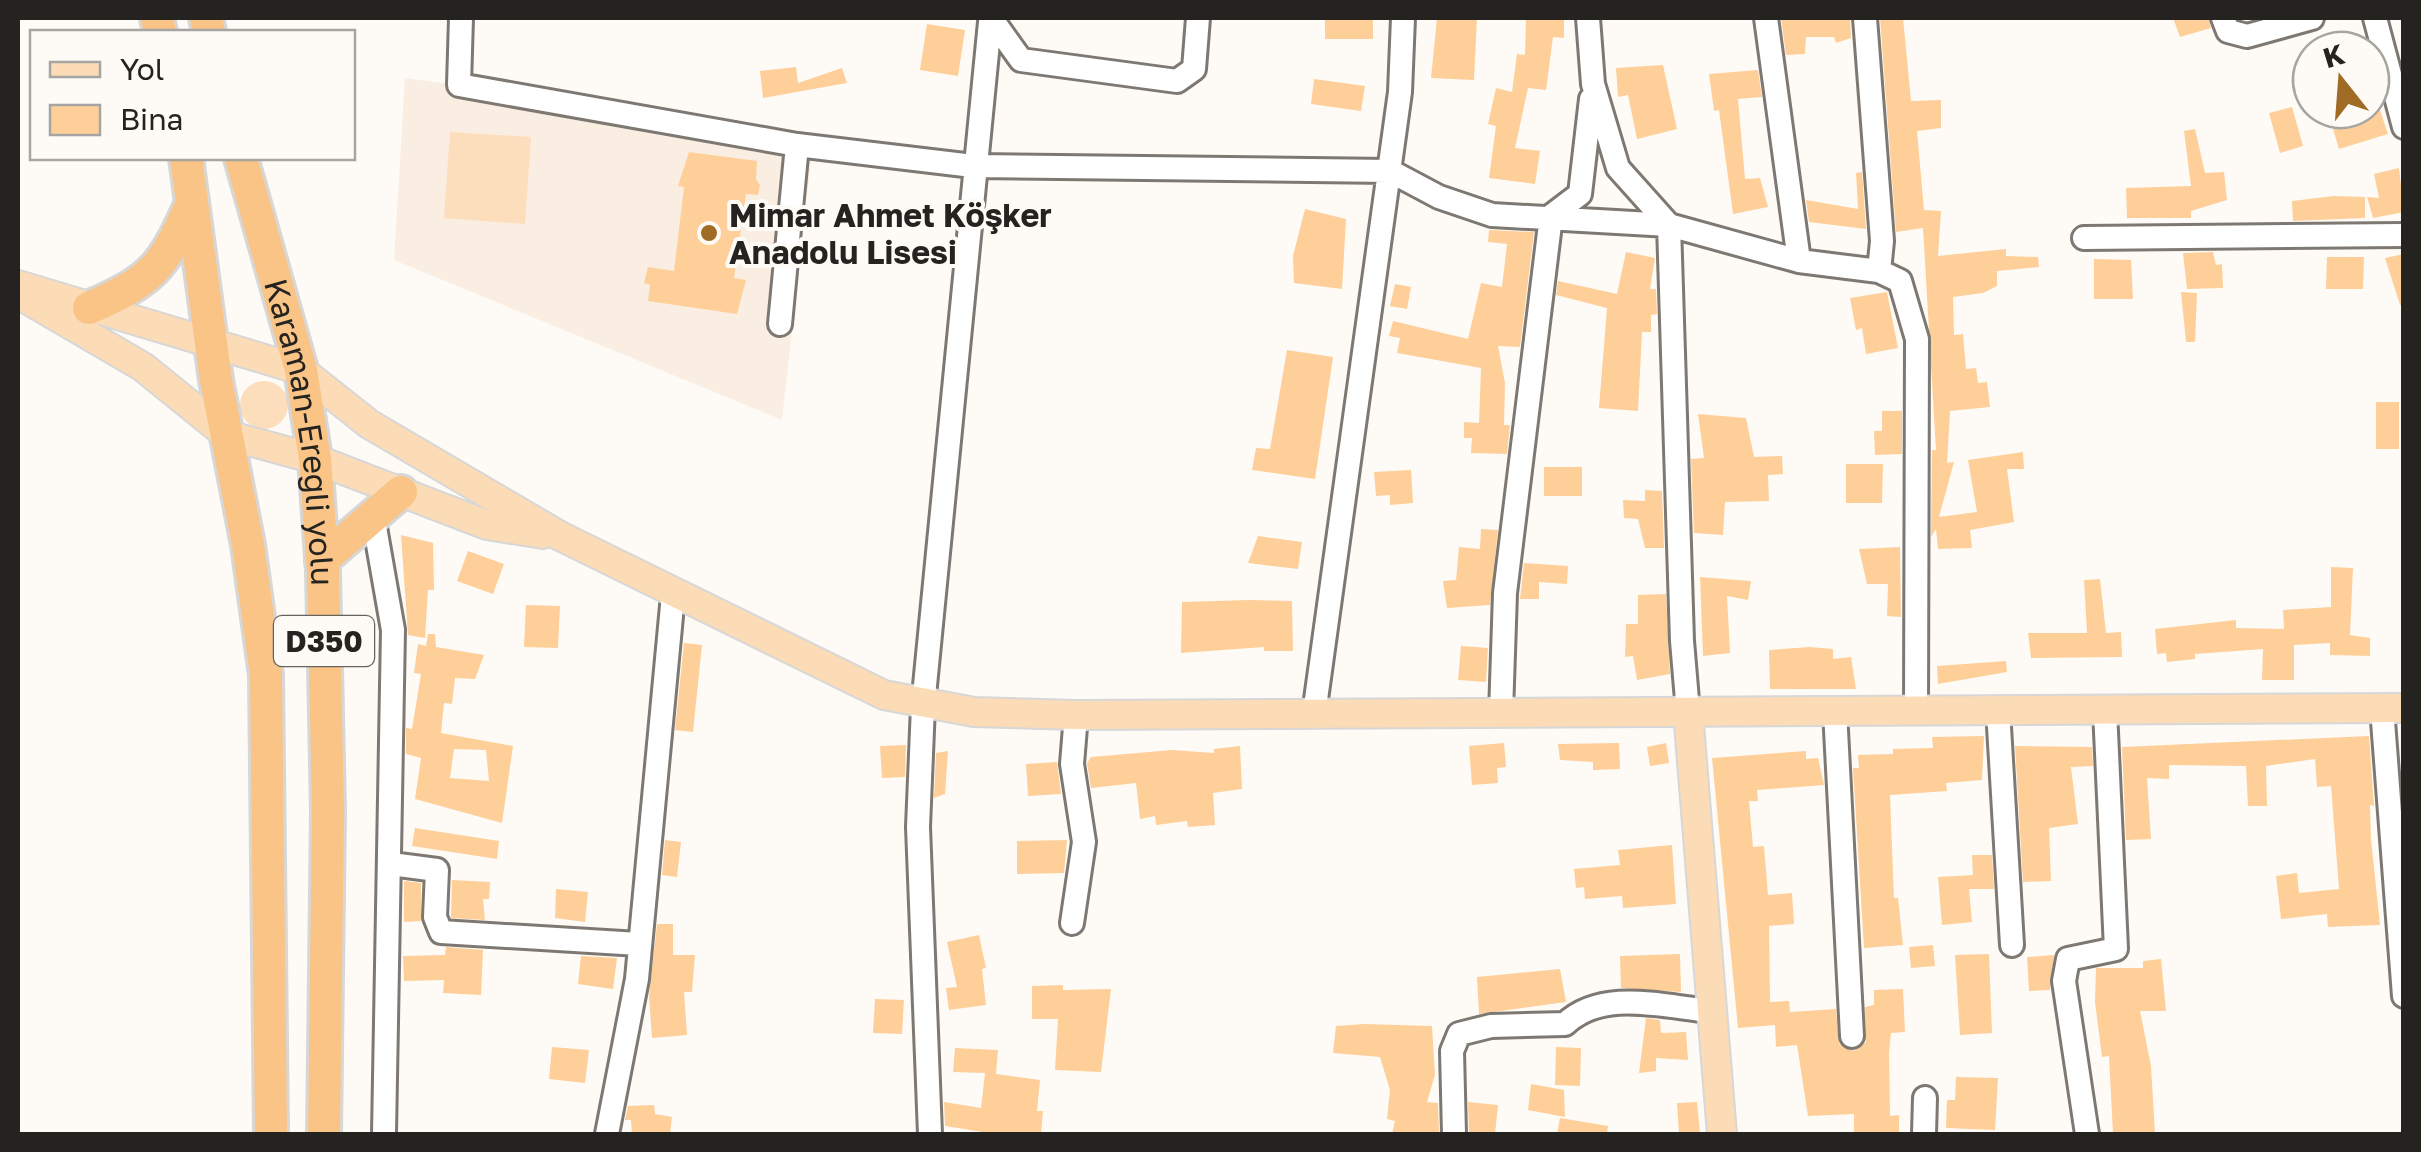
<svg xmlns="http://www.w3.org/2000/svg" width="2421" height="1152" font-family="'Golos Text',sans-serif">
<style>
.built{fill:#faeee2}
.green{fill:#fddebc}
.building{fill:#fecf99;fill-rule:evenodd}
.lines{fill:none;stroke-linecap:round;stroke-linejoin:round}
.minor-casing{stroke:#7e7873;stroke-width:28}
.major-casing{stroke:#d8d7d7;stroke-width:32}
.highway-casing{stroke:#d8d7d7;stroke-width:38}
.minor{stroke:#fff;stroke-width:22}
.major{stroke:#fbdcb6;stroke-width:28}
.highway{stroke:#f9c486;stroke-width:32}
.poi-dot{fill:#a06b24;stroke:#fefbf7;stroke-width:4}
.labels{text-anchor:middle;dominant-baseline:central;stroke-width:8;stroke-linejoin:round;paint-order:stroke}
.shield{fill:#fefbf7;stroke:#666460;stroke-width:2.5}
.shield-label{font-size:30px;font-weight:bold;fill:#252320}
.poi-label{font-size:32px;font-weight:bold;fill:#252320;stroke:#fefbf7;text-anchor:start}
.street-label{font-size:32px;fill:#252320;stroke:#fefbf7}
</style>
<rect width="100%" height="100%" fill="#fefbf7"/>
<!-- built -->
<path class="built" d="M405,78L814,133L782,420L394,260Z"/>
<!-- green -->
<path class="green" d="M450,132L531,137L525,224L444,218Z
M240 405a24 24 0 1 1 48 0a24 24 0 1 1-48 0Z"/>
<!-- building -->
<path class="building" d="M1325,18H1373V39H1325Z
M1437,18H1477L1474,80L1431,78Z
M1526,18H1564V38L1553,37L1546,90L1528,88L1515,148L1540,151L1535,184L1489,178L1496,126L1488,124L1496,88L1512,92L1517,54L1525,55Z
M1781,18H1850L1851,38L1836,43L1834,37H1806L1805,54L1786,55Z
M1880,18H1903L1911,101L1941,100V128L1917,131L1924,210L1941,211L1938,256L2006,249V256L2038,257L2039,267L1997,271V286L1983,293L1953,297L1954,335L1963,334L1966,369L1976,368L1978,383L1987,382L1990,407L1950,411L1947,463L1954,462L1939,517L1977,512L1968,460L2023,452L2024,469H2007L2014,522L1970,530L1972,548L1938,549L1936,529L1931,537L1932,450H1936L1923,228L1896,232Z
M2173,18H2208L2211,28L2180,37Z
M927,24L965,30L958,76L920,70Z
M1663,65L1677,129L1637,139L1628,95L1618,97L1616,68Z
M796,67L798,83L842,68L847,83L763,98L760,71Z
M1758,70L1762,97L1738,99L1745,179L1760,178L1768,207L1733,214L1719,110L1714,111L1709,74Z
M1314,79L1365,86L1361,111L1311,104Z
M2292,107L2303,146L2280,153L2269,113Z
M2349,110H2380L2388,134L2339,149L2333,129L2353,123Z
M2195,129L2205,173L2224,172L2227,200L2191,211V218H2127L2126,188L2191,186L2184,131Z
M689,152L757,161L756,179L760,185L758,195L746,194L734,278L746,280L737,314L648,301L650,285L644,283L648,267L674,271L684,187L678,186Z
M2399,168L2404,212L2373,218L2367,197L2379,198L2374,174Z
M1862,172L1866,229L1809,222L1806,200L1858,209L1856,173Z
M2334,196L2365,197V218L2293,221L2292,201Z
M1305,209L1346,219L1342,289L1294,283L1293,256Z
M1489,230L1534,232L1520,347L1498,346L1505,383L1504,425H1510L1507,454L1471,453L1472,438H1464V422L1479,423L1481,368L1397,353L1400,338L1389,336L1393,321L1468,339L1481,283L1502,287L1507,244L1488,242Z
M1626,252L1655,258L1650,289H1656L1657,314L1651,315V332H1642L1638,411L1599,408L1607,308L1556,295L1558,281L1617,294Z
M2213,252L2216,265L2222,264L2223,288L2187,289L2183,253Z
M2404,254V304L2400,305L2385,258Z
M2327,257H2364L2363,289H2326Z
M2094,259L2131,260L2133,299H2094Z
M1395,284L1411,287L1407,309L1390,306Z
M1887,292L1898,348L1866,354L1862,328L1856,330L1850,298Z
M2181,292L2197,293L2195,342H2186Z
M1287,350L1333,357L1315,479L1252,470L1256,448L1270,449Z
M2376,402H2399V449H2376Z
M1882,411H1902V454L1875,455L1874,431H1882Z
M1698,414L1746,418L1754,457L1782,456L1783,474L1768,475L1769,501L1725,502L1723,535L1694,533L1691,459L1704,458Z
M1846,464H1883L1882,503H1846Z
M1544,467H1582V496H1544Z
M1411,470L1413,503L1390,505V495L1376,496L1374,472Z
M1645,490L1662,491L1664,548H1645L1638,519L1624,518L1623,500L1645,501Z
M1481,529L1498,530L1490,605L1447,608L1443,581L1456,580L1459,547L1480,549Z
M401,535L433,543L434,590H428L425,638L408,635Z
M1258,536L1302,542L1298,569L1248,563Z
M1900,547L1901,617L1887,616L1888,584H1867L1859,549Z
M468,551L504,564L493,594L457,581Z
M1524,563L1568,566L1567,584L1539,582V599H1520Z
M2331,567L2353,568L2350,635L2370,638V656L2330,655V643L2294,645V680H2262L2263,649L2195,654V659L2167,662L2166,653L2157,654L2155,629L2236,620V628L2284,629L2283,610L2331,607Z
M1700,577L1751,581L1748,600L1727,596L1730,653L1703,656Z
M2100,579L2106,633L2121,632L2122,657L2031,658L2028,633H2087L2084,580Z
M1666,594L1670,674L1637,680L1633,656L1625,657L1626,624H1638V595Z
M1248,600L1292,601L1293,651H1264V647L1181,653L1182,602Z
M526,605L560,606L558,648L524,647Z
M428,634H435L436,647L484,655L475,679L455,678L452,704L444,703L441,733L513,746L502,823L415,799L421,758L406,754V728L412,729L421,674L414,673L418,644L426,646ZM454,749L486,750L489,781L450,778Z
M684,643L702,645L693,732L675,730Z
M1461,646L1488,648L1486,682L1458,680Z
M1810,647L1833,649V659L1851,657L1856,689H1770L1769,650Z
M2006,661L2007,672L1938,684L1937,666Z
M1984,736L1982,780L1946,783L1947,791L1890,795L1894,898H1898L1903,945L1864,948L1853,768H1859L1858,755L1893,754V749L1933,748L1932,737Z
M2369,736L2374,806L2370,805L2371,839L2380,925L2328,927L2327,914L2281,919L2276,876L2297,873L2299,893L2339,889L2331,786L2317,787L2315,759L2266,766L2267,806H2248L2246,766L2169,765V779L2147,778L2151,839L2126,840L2122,747Z
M1504,743L1506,767L1497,768L1498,783L1472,785L1469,746Z
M1619,743L1620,769L1593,770V762L1560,760L1558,744Z
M1666,743L1669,763L1650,766L1647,747Z
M906,745L905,777L882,778L880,746Z
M1240,746L1242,789L1213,793L1215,825L1188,827L1187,821L1156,825L1155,816L1140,819L1136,783L1091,788L1087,763L1091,757L1172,750L1214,753V749Z
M2015,746L2092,747L2093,766L2071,767L2078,824L2049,828L2051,881L2023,882Z
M948,751L945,794L934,798L936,753Z
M1806,751V759L1818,758L1824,785L1757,790L1758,801H1749L1753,847L1764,846L1768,895L1792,893L1794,924L1769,926L1770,1002L1789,1001L1790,1012L1836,1009L1839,1043L1854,1051L1866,1042L1865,1007L1874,1005V990L1903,989L1905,1032L1891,1033L1889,1052L1890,1116L1899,1115V1134H1854V1114L1808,1116L1797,1045L1776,1047L1775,1025L1738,1028L1712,758Z
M1057,762L1061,794L1028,796L1026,764Z
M415,828L499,841L497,859L412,846Z
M665,840L681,842L677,877L662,875Z
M1067,840L1064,873L1017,874V841Z
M1672,845L1676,904L1623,908L1622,896L1585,899L1584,887L1576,888L1574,869L1620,865L1618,850Z
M1972,855H1992L1994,889H1969L1972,922L1942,925L1938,877L1973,875Z
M452,880L490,882L489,899H483L485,920L451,918Z
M404,881L421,883V921L404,922Z
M556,889L588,892L585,922L555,918Z
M657,924H673V955H695L692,992H684L687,1035L652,1038L649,996Z
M979,935L986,968L982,969L986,1005L949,1010L946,988L957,987L947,942Z
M1933,945L1935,966L1911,968L1909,947Z
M446,947L483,950L481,995L443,993L444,980L404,981L403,956L445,955Z
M1680,954L1681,992L1621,988L1620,956Z
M1989,954L1992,1033L1960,1035L1955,955Z
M2054,955L2050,990L2029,991L2027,957Z
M581,956L617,958L613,989L578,984Z
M2161,959L2166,1011H2140L2151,1066L2155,1134H2113L2109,1056L2102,1057L2095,1002L2096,968H2143V961Z
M1560,969L1566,1002L1479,1014L1477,977Z
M1063,985V990L1111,989L1101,1072L1055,1070L1058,1019H1032V986Z
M875,999L904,1000L902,1034L873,1033Z
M1646,1018L1660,1020L1661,1033L1686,1032L1688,1060L1656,1058V1071L1639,1073Z
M1364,1024L1432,1026L1435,1075L1427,1102L1438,1103L1439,1134H1392L1395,1121L1387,1119L1390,1090L1380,1057L1333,1053L1336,1026Z
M552,1047L589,1050L585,1083L549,1079Z
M1556,1047L1581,1048L1580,1086L1555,1085Z
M955,1048L998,1050L996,1074L1040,1080L1037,1111H1043L1041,1134H995L945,1126L944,1102L981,1108L985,1073L953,1072Z
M1956,1077L1998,1078L1995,1130L1946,1128L1947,1100H1955Z
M1531,1084L1564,1090L1565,1117L1528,1110Z
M1468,1102L1498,1105L1495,1134H1469Z
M1697,1102L1700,1134H1679L1677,1103Z
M654,1105L655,1114L672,1117L670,1134H632L631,1120H625L628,1106Z
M1560,1118L1608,1126L1607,1134H1557Z"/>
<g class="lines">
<defs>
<path id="minor" d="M461,18L459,85L797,145
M991,18L1021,60L1177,81L1194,69L1198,18
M1588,18L1593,84L1618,168L1669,225L1682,641L1688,712
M1766,18L1799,261
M1865,18L1882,241L1879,271
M2223,18L2228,31L2247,36L2312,18
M2375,18L2404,127
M2084,238L2404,235
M780,324L797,145L973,166L1390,171L1439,197L1492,215L1669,225L1799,261L1879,271L1900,281L1917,339L1916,711
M373,516L393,630L384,1134
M2382,708L2404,996
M1998,710L2012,945
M1835,711L1852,1036
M1501,713L1505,593L1551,216L1580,194L1591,99
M1314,714L1400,92L1403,18
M391,864L437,870L435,917L441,932L639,944
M1072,923L1084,842L1072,764L1076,715
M607,1134L637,979L673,595
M930,1134L918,827L923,706L990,22
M1454,1134L1452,1051L1459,1034L1491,1026L1565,1024C1603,988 1664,1007 1712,1011
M1924,1134L1925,1098
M2087,1134L2064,981L2068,959L2116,949L2105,710"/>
<path id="major" d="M18,285L301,370L369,424L560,536L884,695L974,712L1076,715L2404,708
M30,301L143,367L227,435L315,459L487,525L543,534
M1688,712L1722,1134"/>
<g id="highway">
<path d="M157,18L160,32"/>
<path d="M206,18L209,32"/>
<path d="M186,158L216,380L248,545L266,675L271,1134"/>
<path id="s1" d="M241,158L301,370L315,459L323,571L328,811L324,1134"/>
<path d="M89,308C155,279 163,267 192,203"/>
<path d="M322,560L401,492"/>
</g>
</defs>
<!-- minor casing -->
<use href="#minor" class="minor-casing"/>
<!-- major casing -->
<use href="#major" class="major-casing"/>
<!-- highway casing -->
<use href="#highway" class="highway-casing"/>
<!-- minor -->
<use href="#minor" class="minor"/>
<!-- major -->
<use href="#major" class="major"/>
<!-- highway -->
<use href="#highway" class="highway"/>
</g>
<!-- markers -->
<circle class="poi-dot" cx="709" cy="233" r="10"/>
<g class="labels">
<!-- shield labels -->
<rect class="shield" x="274" y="616" width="100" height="50" rx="8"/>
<g class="shield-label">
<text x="324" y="641">D350</text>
</g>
<!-- poi labels -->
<g class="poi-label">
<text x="729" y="215">Mimar Ahmet Köşker<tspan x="729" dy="37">Anadolu Lisesi</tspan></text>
</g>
<!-- street labels -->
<g class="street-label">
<text stroke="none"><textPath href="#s1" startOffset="282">Karaman-Ereğli yolu</textPath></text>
</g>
</g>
<!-- border -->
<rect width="2421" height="1152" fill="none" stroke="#252320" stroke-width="40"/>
<!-- legend -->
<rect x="30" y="30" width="325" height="130" fill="#fefbf7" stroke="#a7a5a1" stroke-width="2.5"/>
<rect x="50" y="62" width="50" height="15" fill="#fbdcb6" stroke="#a7a5a1" stroke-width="2.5"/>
<text x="120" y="80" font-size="30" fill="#252320">Yol</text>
<rect x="50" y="105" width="50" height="30" fill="#fecf99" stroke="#a7a5a1" stroke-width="2.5"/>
<text x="120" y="130" font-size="30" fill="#252320">Bina</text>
<!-- north arrow -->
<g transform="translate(2341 80) rotate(343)"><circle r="48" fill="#fefbf7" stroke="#a7a5a1" stroke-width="2.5"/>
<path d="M0-8L18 38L0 25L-18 38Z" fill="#a06b24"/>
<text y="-15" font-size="28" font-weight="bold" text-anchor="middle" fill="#252320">K</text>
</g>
</svg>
